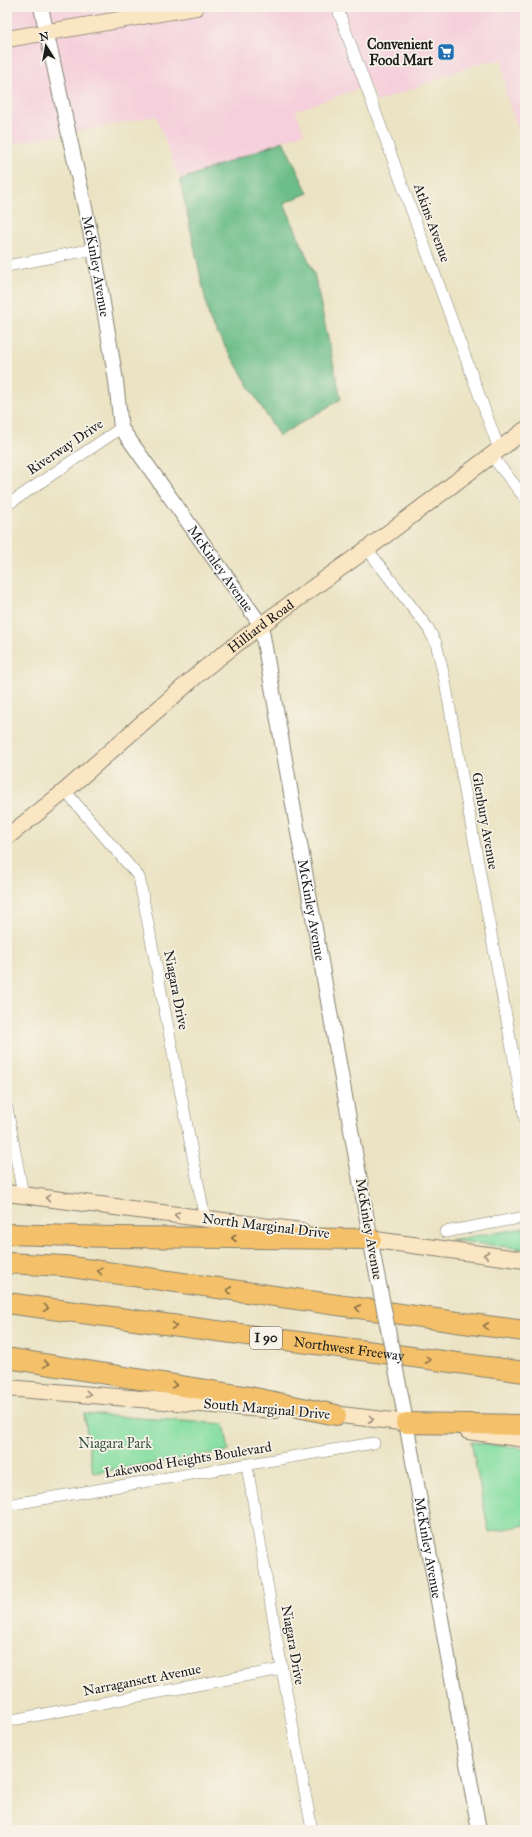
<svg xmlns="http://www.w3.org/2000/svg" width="532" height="1837" font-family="'IM FELL Great Primer',serif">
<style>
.built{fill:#f5cfdb}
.green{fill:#86dea2;stroke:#517d5f}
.forest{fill:#6cbd88;stroke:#446c52}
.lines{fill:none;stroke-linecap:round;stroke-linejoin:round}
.minor-casing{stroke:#848070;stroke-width:12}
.tertiary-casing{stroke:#848070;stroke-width:16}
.secondary-casing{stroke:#848070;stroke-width:18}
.motorway-casing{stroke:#848070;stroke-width:22}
.minor{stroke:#fff;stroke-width:11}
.tertiary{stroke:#fff;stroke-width:14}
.secondary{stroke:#fbe6c4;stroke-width:16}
.motorway{stroke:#f4c16b;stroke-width:20}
.tertiary-bridge-casing{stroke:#848070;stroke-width:16;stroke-linecap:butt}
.tertiary-bridge{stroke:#fff;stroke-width:14}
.oneway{stroke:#978b78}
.oneway2{stroke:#886e44}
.labels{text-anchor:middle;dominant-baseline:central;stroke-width:3.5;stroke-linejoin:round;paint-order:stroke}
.shield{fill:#f7f3e8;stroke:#5e5c59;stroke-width:1}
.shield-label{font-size:13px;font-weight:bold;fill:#1c1c1c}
.poi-label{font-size:14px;font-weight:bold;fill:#1c1c1c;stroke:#f7f3e8;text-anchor:end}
.street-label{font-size:14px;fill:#1c1c1c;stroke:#f7f3e8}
.park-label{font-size:14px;fill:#3c5644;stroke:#f7f3e8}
</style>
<rect width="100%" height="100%" fill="#f7f3e8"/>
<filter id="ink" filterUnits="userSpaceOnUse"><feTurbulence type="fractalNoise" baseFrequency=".025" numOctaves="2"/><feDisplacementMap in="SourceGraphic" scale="8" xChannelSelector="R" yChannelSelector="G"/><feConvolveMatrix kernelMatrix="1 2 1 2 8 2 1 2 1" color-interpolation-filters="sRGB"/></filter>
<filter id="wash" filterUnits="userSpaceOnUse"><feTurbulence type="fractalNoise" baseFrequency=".012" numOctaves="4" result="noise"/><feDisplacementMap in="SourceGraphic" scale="16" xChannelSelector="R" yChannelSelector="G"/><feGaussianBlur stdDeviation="0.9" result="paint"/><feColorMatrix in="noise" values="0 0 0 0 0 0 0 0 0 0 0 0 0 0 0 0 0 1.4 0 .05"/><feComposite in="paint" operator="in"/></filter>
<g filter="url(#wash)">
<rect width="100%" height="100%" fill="#ebe3c3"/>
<!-- built -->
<path class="built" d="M7,7H525V150L506,95L503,60L482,62L377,102L370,84L296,111L304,133L180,180L156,116L7,145Z"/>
<!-- green -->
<path class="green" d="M525,1228V1249L450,1240Z
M84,1414L224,1424L229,1451L93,1473Z
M471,1442L525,1449V1525L489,1532Z"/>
<!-- forest -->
<path class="forest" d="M283,141L308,193L284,203L314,273L341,399L279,436L210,321L180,180Z"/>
</g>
<g filter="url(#ink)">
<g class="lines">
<defs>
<path id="minor" d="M337,7L499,449
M7,266L94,249
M491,455L525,498
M7,505L121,428
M367,549L428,628L436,643L444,676L525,1120
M65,791L139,877L205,1219
M7,1108L23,1195
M445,1232L525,1217
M247,1466L282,1669L312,1830
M7,1505L374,1443
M7,1721L282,1669"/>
<g id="tertiary">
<path id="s1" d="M41,7L94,249L116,381L121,428L261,625L374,1259"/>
<path id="s2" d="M402,1400L479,1830"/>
</g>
<g id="secondary">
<path d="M7,39L196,7"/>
<path id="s3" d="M7,837L65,791L204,669L261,625L367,549L525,430"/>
<path d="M7,1193L301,1231"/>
<path d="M360,1238L525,1260"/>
<path d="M7,1388L275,1410"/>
<path d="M324,1413L418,1424"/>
<path d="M468,1431L525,1439"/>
</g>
<g id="motorway">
<path d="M7,1234L111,1237L371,1239"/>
<path d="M7,1263L64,1266L464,1323L525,1331"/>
<path id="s4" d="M7,1303L525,1372"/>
<path d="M7,1358L250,1397L336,1415"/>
<path d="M406,1423L525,1425"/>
</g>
</defs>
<!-- minor casing -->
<use href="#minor" class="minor-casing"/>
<!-- tertiary casing -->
<use href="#tertiary" class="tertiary-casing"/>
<!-- secondary casing -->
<use href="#secondary" class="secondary-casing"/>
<!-- motorway casing -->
<use href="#motorway" class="motorway-casing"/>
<!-- minor -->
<use href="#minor" class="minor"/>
<!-- tertiary -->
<use href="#tertiary" class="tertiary"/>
<!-- secondary -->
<use href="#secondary" class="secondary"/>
<!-- motorway -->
<use href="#motorway" class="motorway"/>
<defs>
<path id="tertiary-bridge" d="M374,1259L402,1400"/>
</defs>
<!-- tertiary-bridge casing -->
<use href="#tertiary-bridge" class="tertiary-bridge-casing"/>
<!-- tertiary-bridge -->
<use href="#tertiary-bridge" class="tertiary-bridge"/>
</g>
<!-- one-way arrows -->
<defs><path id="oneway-chevron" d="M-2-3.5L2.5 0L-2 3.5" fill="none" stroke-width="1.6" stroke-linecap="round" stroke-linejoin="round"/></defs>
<g class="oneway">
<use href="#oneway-chevron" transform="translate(48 1198) rotate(-172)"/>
<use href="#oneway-chevron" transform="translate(177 1215) rotate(-172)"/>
<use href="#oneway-chevron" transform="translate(486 1255) rotate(-172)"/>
<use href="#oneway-chevron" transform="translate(88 1394) rotate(5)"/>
<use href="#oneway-chevron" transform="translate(371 1419) rotate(7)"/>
</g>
<g class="oneway2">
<use href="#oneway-chevron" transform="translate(234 1238) rotate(-180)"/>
<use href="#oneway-chevron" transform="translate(100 1271) rotate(-172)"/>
<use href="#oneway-chevron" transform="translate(229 1290) rotate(-172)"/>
<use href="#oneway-chevron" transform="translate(46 1308) rotate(8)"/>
<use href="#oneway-chevron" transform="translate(358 1308) rotate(-172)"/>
<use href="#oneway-chevron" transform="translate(174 1326) rotate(8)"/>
<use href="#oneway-chevron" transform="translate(486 1326) rotate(-173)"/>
<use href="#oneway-chevron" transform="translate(428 1360) rotate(8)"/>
<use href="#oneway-chevron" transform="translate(46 1364) rotate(9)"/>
<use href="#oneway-chevron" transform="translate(174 1385) rotate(9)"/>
</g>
</g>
<!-- icons -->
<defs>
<symbol id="supermarket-square" viewBox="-11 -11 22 22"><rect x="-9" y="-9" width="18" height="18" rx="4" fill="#1f6fb2" stroke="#f7f3e8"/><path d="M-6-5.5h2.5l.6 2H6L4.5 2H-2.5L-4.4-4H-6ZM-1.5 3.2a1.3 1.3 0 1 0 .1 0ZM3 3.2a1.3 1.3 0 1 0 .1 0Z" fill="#fff"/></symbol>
</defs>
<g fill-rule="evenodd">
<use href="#supermarket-square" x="436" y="42" width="20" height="20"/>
</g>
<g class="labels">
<!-- shield labels -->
<rect class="shield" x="250" y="1327" width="32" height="22" rx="3"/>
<g class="shield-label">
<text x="266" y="1338">I 90</text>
</g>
<!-- poi labels -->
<g class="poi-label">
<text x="433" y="44">Convenient<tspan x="433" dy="16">Food Mart</tspan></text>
</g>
<!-- street labels -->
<g class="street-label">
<text transform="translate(432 223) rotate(70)">Atkins Avenue</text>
<text stroke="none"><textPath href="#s1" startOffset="265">McKinley Avenue</textPath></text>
<text transform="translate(65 447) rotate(-34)">Riverway Drive</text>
<text stroke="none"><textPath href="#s1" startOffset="601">McKinley Avenue</textPath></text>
<text stroke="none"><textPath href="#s3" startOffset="330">Hilliard Road</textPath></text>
<text transform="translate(485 821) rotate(80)">Glenbury Avenue</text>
<text stroke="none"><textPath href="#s1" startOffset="960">McKinley Avenue</textPath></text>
<text transform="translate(176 990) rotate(79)">Niagara Drive</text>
<text transform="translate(266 1226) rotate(7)">North Marginal Drive</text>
<text transform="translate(369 1229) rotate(80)">McKinley Avenue</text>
<text stroke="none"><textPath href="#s4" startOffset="345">Northwest Freeway</textPath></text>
<text transform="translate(267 1409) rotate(5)">South Marginal Drive</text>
<text transform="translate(188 1460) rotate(-9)">Lakewood Heights Boulevard</text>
<text stroke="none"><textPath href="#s2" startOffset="150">McKinley Avenue</textPath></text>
<text transform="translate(293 1645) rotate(80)">Niagara Drive</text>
<text transform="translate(142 1680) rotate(-11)">Narragansett Avenue</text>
</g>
<!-- park labels -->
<g class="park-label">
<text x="115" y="1443">Niagara Park</text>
</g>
</g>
<!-- margin -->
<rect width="532" height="1837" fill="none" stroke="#f7f3e8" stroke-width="24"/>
<!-- north arrow -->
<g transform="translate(46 46) rotate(349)" stroke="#f7f3e8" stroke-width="3" paint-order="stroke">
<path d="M0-3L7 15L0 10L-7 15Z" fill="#1c1c1c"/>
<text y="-6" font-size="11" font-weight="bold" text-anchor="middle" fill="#1c1c1c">N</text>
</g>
</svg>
